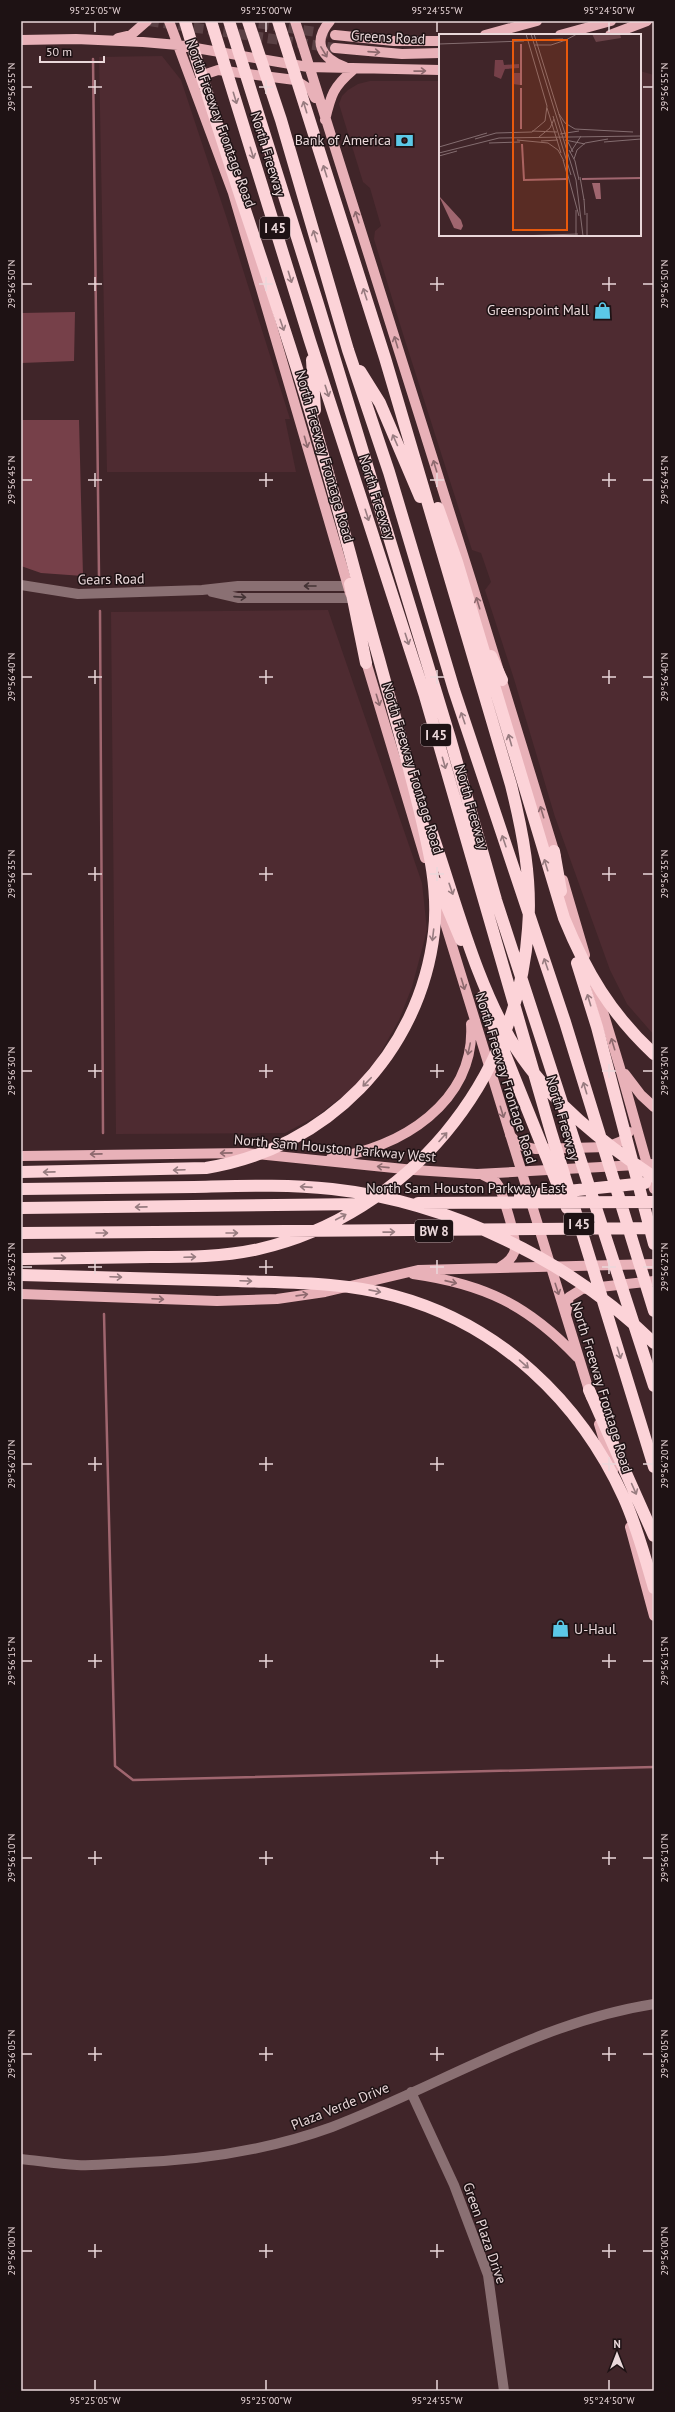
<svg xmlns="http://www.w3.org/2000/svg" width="675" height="2412" font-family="'PT Sans',sans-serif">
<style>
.built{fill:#4e2b31}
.forest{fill:#764049}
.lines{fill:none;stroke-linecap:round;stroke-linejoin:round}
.stream{stroke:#a0666f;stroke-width:2.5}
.major-tunnel{stroke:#5a4044;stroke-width:10;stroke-dasharray:10 5;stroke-linecap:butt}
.minor{stroke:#8a7073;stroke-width:10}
.major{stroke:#e8b1b8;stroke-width:10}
.highway{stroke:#fcd3d8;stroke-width:12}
.oneway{stroke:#8d696e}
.oneway2{stroke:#987c80}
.oneway3{stroke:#443335}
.ticks{fill:none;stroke:#ead8da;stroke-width:1.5}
.labels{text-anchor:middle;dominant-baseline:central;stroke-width:3;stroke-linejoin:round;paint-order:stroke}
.shield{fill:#1e1214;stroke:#ad9d9f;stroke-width:1}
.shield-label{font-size:13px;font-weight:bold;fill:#ead8da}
.street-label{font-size:14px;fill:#ead8da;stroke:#1e1214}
.poi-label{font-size:14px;fill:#ead8da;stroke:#1e1214;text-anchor:end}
.inset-river{fill:none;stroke:#a0666f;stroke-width:2}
.inset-road{fill:none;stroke:#846d70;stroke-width:1}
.view{fill:#e8590c;fill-opacity:0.15;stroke:#e8590c;stroke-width:2}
.inset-edge{fill:none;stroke:#ead8da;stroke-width:2}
.neatline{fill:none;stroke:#ead8da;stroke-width:1.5}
.ticks-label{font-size:10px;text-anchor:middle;fill:#ead8da}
</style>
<rect width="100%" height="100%" fill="#402529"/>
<!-- built -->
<path class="built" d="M162,56L181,80L227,219L290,419H285L296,472H107L99,57Z
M640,71L654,75V1035L627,1004L610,970L555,817L514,679L485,590L491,582L481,553L472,550L403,334L374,239L375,231L381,226L370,188L363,182L339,104L342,96L348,90L358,84L370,81H440V235H640Z
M328,610L422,883L427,930L412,987L399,1020L377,1059L352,1089L317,1116L285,1133L116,1134L111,612Z"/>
<!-- forest -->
<path class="forest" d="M75,312L74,361L21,363V313Z
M21,420H79L83,576L41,573L21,566Z"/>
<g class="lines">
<!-- stream -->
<path class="stream" d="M93,59L99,577
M100,611L103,1133
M104,1314L115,1766L133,1780L654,1767"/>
<!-- major-tunnel -->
<path class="major-tunnel" d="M149,21L335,48
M244,21L335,35"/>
<!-- minor -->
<path class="minor" d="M21,585L78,594L202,590L238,586H349
M212,592L238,598H351
M411,2092L454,2185L488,2275L504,2391
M21,2159C40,2161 58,2164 77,2165C94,2166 111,2164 127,2163C197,2161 266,2151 332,2127C440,2086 538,2022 654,2004"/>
<!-- major -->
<path class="major" d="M169,21L233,193L350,593
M295,21L471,580L556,857
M330,21C312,42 321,58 345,67
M335,35L394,41H440
M485,35L537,21
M560,35L611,21
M610,35L647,21
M118,38L131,35L147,21
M21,40L76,39L143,42L178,45L308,67L440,70
M335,48L402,54L440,53
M199,83L203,75L218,70L295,80L311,90L315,98
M325,120C331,95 333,87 353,70
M364,655L425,858
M563,880L585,955
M438,900L591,1397
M595,985L620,1068L654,1189
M625,1074L641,1095L654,1107
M510,1135L519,1145L535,1149L607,1147L622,1141L629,1132
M21,1156L246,1153L414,1170L477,1174L654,1164
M331,1158C400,1149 476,1102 471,1024
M483,1175L495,1181L500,1188C504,1201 517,1237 515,1249C514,1257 507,1263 500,1267
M413,1274C484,1284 528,1305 577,1357
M21,1294L217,1301L277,1299L325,1292L418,1270L654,1264
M566,1314L569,1297L582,1289L654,1281
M599,1424L613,1470
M630,1527L654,1616"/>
<!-- highway -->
<path class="highway" d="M211,21L310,341L425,696L551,1132L654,1467
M229,21L318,304L450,738L496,900L654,1386
M248,21L281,120L348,350L389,472L454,690L565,1022L654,1311
M312,360L315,410
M360,371L380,403L420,497
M438,508L457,562L564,918C586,972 611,1014 654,1054
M350,584L366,663
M491,656L502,680
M432,833C456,902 477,988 517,1050C551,1102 603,1143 654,1177
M554,851L561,891
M437,883L461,940
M577,963L597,1027L654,1244
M482,997L567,1208
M21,1172L206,1168C326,1149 420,1054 434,932C439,888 428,846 418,804C406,755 392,707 379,659C353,568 331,477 303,388C265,265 221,144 185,21
M21,1189C79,1188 136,1188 194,1187C240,1186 286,1184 332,1189C450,1202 569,1260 654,1343
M520,1196L645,1183
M418,1203L654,1202
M21,1208L364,1204
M21,1233L654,1228
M21,1259C64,1258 107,1258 151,1257C187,1257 223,1257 259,1249C407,1215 518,1081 528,929C532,880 523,833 511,785L385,358L278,21
M21,1275C93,1277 166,1279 238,1281C290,1283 344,1282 395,1296C499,1324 580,1401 624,1498C637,1527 645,1557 654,1588
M589,1390L654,1536"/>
</g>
<!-- one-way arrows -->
<defs><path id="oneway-shaft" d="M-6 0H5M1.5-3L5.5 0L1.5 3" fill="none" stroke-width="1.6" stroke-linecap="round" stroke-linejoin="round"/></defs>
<g class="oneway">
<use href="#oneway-shaft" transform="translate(324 52) rotate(59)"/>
<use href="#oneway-shaft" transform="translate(374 52) rotate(4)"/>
<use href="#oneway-shaft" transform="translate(420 71) rotate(-1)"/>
<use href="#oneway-shaft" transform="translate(357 217) rotate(-107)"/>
<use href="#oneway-shaft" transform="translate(396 342) rotate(-107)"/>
<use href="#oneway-shaft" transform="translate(306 442) rotate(74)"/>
<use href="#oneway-shaft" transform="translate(435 466) rotate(-107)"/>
<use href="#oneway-shaft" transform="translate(478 603) rotate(-107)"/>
<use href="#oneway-shaft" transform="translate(378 700) rotate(73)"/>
<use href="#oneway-shaft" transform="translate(542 812) rotate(-107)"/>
<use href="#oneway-shaft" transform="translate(463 984) rotate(73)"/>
<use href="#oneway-shaft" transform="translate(613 1044) rotate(-107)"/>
<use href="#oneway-shaft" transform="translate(469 1049) rotate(102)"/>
<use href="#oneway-shaft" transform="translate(502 1112) rotate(73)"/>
<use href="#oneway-shaft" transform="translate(226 1153) rotate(179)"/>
<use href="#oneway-shaft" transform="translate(96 1154) rotate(179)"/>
<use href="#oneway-shaft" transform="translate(383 1167) rotate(-174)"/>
<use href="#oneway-shaft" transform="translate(451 1282) rotate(13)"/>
<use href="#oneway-shaft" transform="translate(557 1289) rotate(72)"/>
<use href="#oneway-shaft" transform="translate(302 1295) rotate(-8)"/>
<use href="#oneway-shaft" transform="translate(158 1299) rotate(3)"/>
</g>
<g class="oneway2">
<use href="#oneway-shaft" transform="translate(235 98) rotate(73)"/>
<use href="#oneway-shaft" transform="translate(305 107) rotate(-107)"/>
<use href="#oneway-shaft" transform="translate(252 153) rotate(73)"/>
<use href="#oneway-shaft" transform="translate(325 171) rotate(-108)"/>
<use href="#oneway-shaft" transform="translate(315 236) rotate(-107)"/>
<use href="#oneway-shaft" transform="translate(290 277) rotate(73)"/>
<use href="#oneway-shaft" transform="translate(365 294) rotate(-108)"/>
<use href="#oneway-shaft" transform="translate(282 325) rotate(71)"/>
<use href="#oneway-shaft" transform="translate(327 391) rotate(72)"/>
<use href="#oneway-shaft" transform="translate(395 440) rotate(-114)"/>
<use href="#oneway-shaft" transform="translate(367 515) rotate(72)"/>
<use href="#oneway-shaft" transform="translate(407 639) rotate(72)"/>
<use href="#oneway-shaft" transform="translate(463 718) rotate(-109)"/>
<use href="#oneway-shaft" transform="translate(510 740) rotate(-106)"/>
<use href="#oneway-shaft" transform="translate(444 763) rotate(74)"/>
<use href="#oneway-shaft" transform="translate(504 841) rotate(-109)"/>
<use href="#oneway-shaft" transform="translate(546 865) rotate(-107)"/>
<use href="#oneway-shaft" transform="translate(451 889) rotate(71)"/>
<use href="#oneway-shaft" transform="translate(433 935) rotate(97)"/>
<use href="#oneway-shaft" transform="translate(546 964) rotate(-109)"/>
<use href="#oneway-shaft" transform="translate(589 1000) rotate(-107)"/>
<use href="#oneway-shaft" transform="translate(367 1082) rotate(134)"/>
<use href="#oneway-shaft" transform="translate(585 1088) rotate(-107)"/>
<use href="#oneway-shaft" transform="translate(443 1137) rotate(-48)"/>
<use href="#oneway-shaft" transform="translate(179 1170) rotate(178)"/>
<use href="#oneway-shaft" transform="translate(49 1172) rotate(179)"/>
<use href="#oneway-shaft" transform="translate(306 1187) rotate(-176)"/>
<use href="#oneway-shaft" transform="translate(141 1207) rotate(179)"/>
<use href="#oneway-shaft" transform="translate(341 1217) rotate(-28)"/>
<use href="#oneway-shaft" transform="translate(389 1232) rotate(-1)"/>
<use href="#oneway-shaft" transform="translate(102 1233)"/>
<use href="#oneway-shaft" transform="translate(232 1233)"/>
<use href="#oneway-shaft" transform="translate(190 1257) rotate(-2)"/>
<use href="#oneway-shaft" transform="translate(60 1258) rotate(-1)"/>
<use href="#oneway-shaft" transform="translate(116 1277) rotate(2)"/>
<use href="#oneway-shaft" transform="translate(246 1281) rotate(2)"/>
<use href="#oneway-shaft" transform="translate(375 1291) rotate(11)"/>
<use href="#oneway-shaft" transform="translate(619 1353) rotate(73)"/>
<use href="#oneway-shaft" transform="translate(524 1364) rotate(41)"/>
<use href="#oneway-shaft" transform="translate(634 1489) rotate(66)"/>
</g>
<g class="oneway3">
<use href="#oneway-shaft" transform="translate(310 586) rotate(-180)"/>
<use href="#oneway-shaft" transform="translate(240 597) rotate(4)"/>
</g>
<!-- ticks -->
<path class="ticks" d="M95,22V32M266,22V32M437,22V32M609,22V32M95,80V94M266,80V94M22,87H32M88,87H102M259,87H273M643,87H653M95,277V291M266,277V291M437,277V291M609,277V291M22,284H32M88,284H102M259,284H273M430,284H444M602,284H616M643,284H653M95,473V487M266,473V487M437,473V487M609,473V487M22,480H32M88,480H102M259,480H273M430,480H444M602,480H616M643,480H653M95,670V684M266,670V684M437,670V684M609,670V684M22,677H32M88,677H102M259,677H273M430,677H444M602,677H616M643,677H653M95,867V881M266,867V881M437,867V881M609,867V881M22,874H32M88,874H102M259,874H273M430,874H444M602,874H616M643,874H653M95,1064V1078M266,1064V1078M437,1064V1078M609,1064V1078M22,1071H32M88,1071H102M259,1071H273M430,1071H444M602,1071H616M643,1071H653M95,1260V1274M266,1260V1274M437,1260V1274M609,1260V1274M22,1267H32M88,1267H102M259,1267H273M430,1267H444M602,1267H616M643,1267H653M95,1457V1471M266,1457V1471M437,1457V1471M609,1457V1471M22,1464H32M88,1464H102M259,1464H273M430,1464H444M602,1464H616M643,1464H653M95,1654V1668M266,1654V1668M437,1654V1668M609,1654V1668M22,1661H32M88,1661H102M259,1661H273M430,1661H444M602,1661H616M643,1661H653M95,1851V1865M266,1851V1865M437,1851V1865M609,1851V1865M22,1858H32M88,1858H102M259,1858H273M430,1858H444M602,1858H616M643,1858H653M95,2047V2061M266,2047V2061M437,2047V2061M609,2047V2061M22,2054H32M88,2054H102M259,2054H273M430,2054H444M602,2054H616M643,2054H653M95,2244V2258M266,2244V2258M437,2244V2258M609,2244V2258M22,2251H32M88,2251H102M259,2251H273M430,2251H444M602,2251H616M643,2251H653M95,2380V2390M266,2380V2390M437,2380V2390M609,2380V2390"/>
<!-- icons -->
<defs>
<symbol id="bank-bare" viewBox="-9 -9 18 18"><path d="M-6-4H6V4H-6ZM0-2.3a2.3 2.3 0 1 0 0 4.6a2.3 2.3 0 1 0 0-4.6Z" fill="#5bc8e7" stroke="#1e1214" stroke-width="2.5" paint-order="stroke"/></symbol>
<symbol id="shop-bare" viewBox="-9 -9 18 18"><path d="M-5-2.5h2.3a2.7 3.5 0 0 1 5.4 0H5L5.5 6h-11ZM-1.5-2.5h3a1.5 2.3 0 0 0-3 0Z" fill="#5bc8e7" stroke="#1e1214" stroke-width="2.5" paint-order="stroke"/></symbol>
</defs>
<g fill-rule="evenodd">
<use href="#bank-bare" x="392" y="128" width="25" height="25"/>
<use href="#shop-bare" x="590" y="298" width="25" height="25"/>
<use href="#shop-bare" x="548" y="1616" width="25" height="25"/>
</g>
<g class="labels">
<!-- shield labels -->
<g class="shield">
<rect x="260" y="217" width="30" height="22" rx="3"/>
<rect x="421" y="724" width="30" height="22" rx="3"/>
<rect x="564" y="1213" width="30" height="22" rx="3"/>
<rect x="415" y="1220" width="38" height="22" rx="3"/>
</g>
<g class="shield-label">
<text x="275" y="228">I 45</text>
<text x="436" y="735">I 45</text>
<text x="579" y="1224">I 45</text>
<text x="434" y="1231">BW 8</text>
</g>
<!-- street labels -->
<g class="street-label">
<text transform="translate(388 37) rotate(3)">Greens Road</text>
<text transform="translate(221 123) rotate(70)">North Freeway Frontage Road</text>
<text transform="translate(268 154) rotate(73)">North Freeway</text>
<text transform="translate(325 456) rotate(74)">North Freeway Frontage Road</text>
<text transform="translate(377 497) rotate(72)">North Freeway</text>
<text transform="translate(111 579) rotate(-1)">Gears Road</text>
<text transform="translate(413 768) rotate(73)">North Freeway Frontage Road</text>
<text transform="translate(472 807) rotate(74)">North Freeway</text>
<text transform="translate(506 1078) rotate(73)">North Freeway Frontage Road</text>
<text transform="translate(563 1118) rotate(74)">North Freeway</text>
<text transform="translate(335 1148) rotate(5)">North Sam Houston Parkway West</text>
<text x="466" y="1188">North Sam Houston Parkway East</text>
<text transform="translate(602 1387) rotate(73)">North Freeway Frontage Road</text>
<text transform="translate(340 2106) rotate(-22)">Plaza Verde Drive</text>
<text transform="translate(485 2233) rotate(71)">Green Plaza Drive</text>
</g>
<!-- poi labels -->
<g class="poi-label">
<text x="391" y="140">Bank of America</text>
<text x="589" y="310">Greenspoint Mall</text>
<text x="574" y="1629" text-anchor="start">U-Haul</text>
</g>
</g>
<!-- overview -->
<g transform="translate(439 34)">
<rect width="202" height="202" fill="#402529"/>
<path d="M153,0H181L182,4L157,8Z" fill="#6c444a"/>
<path d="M56,26H64L65,31L80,30V34L66,35L62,45L55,42ZM73,39H81V51L74,50Z" fill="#764049"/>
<path d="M153,149H161L162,165H157ZM0,162L22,186L24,192L22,196L15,194Z" fill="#a0666f"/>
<path class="inset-river" d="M82,10V51M82,54V95M83,110L85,146L127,145M143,145L202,144"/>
<path class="inset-road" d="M92,0L137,146L144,202M95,0L128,106L134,118M97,6L124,5M125,7L138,0M0,10L85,7M96,11H112L127,6M108,74L122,119M120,80L126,89L136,95L194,98M114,82L132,141M93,97L118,98M121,100L140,97M100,103L111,94L115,85M36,105L57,99L93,98L106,87L108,72L87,0M78,106L109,109L119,116L125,127M126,106L146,110M102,107L119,106M165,108L202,105M50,109L81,108M0,113L48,99M130,116L136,127L140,146M0,119L60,104L202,102M131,119L142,102M0,122L18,117M135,125L138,116L146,109L169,105M124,126L128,140M128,138L140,182M141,143L145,166M145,165L146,181M137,176V202M148,179V202M79,202L139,200"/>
<path class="view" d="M74,6H128V196H74Z"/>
<rect width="202" height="202" class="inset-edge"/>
</g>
<!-- border -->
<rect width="675" height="2412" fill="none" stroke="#1e1214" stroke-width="44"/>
<!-- north arrow -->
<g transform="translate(617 2354)" stroke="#1e1214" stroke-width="3" paint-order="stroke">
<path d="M0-3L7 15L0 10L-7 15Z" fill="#ead8da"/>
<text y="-6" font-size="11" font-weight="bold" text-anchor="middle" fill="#ead8da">N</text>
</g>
<!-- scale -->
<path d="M40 56v6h64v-6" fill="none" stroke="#ead8da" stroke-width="2"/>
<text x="46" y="56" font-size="12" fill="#ead8da" stroke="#1e1214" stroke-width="3" paint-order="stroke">50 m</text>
<rect x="22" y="22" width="631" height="2368" class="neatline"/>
<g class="ticks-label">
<text x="95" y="14">95°25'05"W</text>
<text x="266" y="14">95°25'00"W</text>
<text x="437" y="14">95°24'55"W</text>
<text x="609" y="14">95°24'50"W</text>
<text transform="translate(11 87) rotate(-90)" y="4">29°56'55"N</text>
<text transform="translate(664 87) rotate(-90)" y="4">29°56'55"N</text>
<text transform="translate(11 284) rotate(-90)" y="4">29°56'50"N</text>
<text transform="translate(664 284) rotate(-90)" y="4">29°56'50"N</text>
<text transform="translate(11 480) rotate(-90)" y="4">29°56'45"N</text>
<text transform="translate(664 480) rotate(-90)" y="4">29°56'45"N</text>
<text transform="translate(11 677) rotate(-90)" y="4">29°56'40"N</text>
<text transform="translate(664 677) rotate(-90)" y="4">29°56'40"N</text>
<text transform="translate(11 874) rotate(-90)" y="4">29°56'35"N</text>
<text transform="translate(664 874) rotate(-90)" y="4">29°56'35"N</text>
<text transform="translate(11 1071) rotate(-90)" y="4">29°56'30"N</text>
<text transform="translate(664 1071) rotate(-90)" y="4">29°56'30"N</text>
<text transform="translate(11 1267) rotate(-90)" y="4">29°56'25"N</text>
<text transform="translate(664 1267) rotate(-90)" y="4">29°56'25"N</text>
<text transform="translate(11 1464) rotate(-90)" y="4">29°56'20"N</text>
<text transform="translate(664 1464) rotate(-90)" y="4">29°56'20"N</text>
<text transform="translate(11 1661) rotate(-90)" y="4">29°56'15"N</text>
<text transform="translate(664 1661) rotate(-90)" y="4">29°56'15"N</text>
<text transform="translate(11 1858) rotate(-90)" y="4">29°56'10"N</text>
<text transform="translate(664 1858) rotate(-90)" y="4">29°56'10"N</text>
<text transform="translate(11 2054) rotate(-90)" y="4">29°56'05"N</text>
<text transform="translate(664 2054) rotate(-90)" y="4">29°56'05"N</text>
<text transform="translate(11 2251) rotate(-90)" y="4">29°56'00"N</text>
<text transform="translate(664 2251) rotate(-90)" y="4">29°56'00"N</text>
<text x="95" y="2404">95°25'05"W</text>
<text x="266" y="2404">95°25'00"W</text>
<text x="437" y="2404">95°24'55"W</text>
<text x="609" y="2404">95°24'50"W</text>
</g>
</svg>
